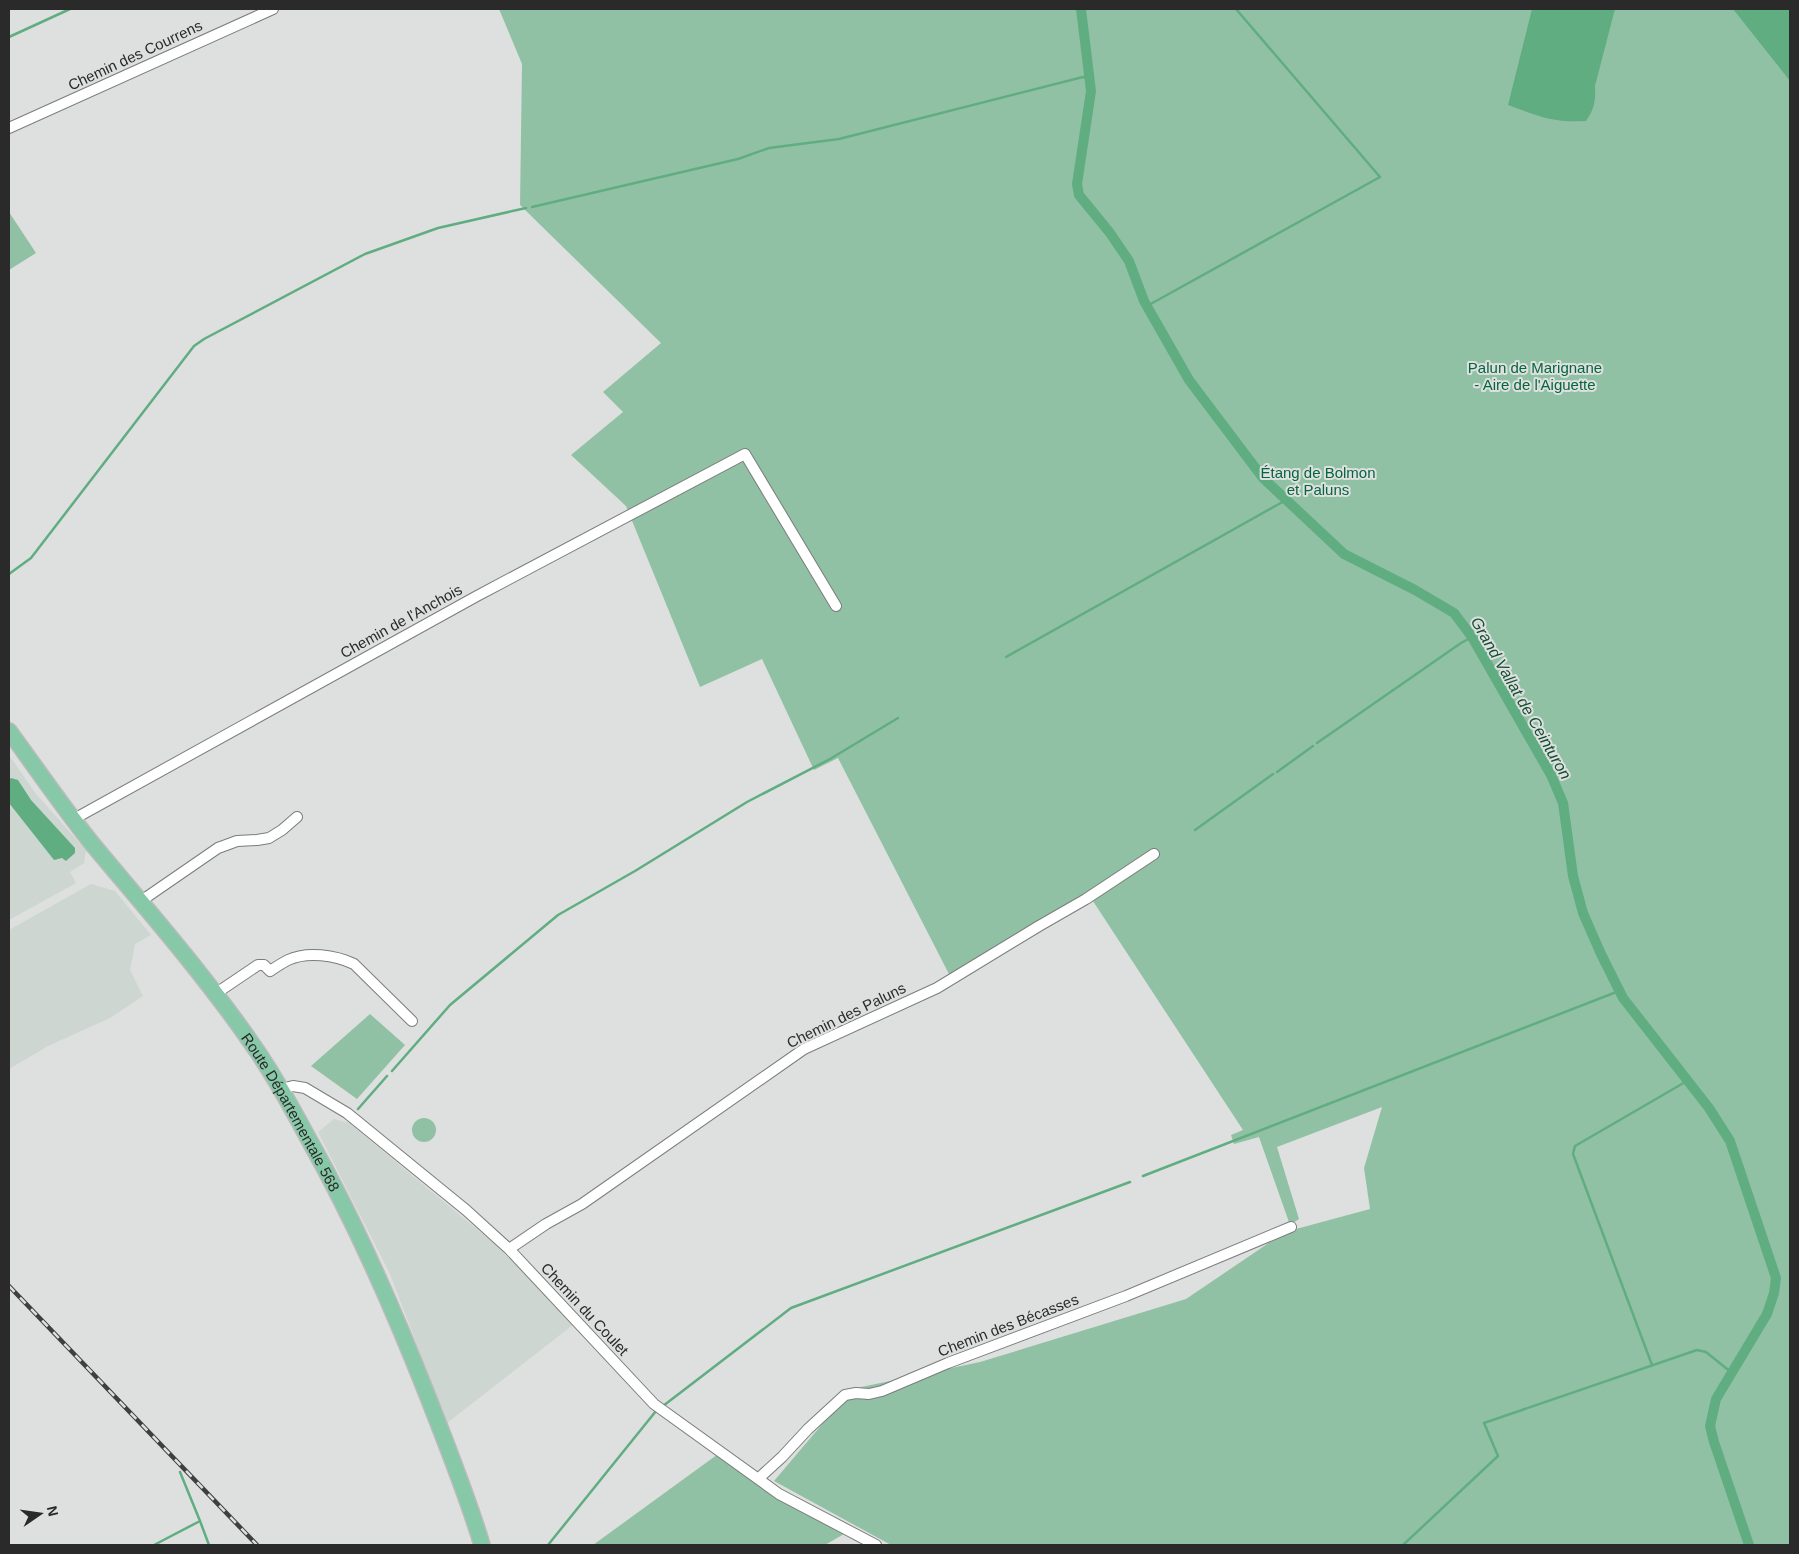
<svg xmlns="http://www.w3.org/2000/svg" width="1799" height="1554" font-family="Helvetica,sans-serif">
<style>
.built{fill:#cdd6d0}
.green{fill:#91c1a4}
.water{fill:#61ad82}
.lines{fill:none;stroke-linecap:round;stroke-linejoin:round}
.stream{stroke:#61ad82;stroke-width:2.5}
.canal{stroke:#61ad82;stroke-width:10}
.street-casing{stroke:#7a7d7b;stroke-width:12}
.primary-casing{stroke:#bbb;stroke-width:18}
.street{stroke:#fff;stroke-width:10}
.primary{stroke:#86c8a7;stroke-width:15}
.rail-casing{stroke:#3e3f3e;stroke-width:4.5}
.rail{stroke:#dde0de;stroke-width:2.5;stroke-dasharray:8;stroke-linecap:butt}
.labels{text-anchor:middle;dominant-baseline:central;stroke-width:4;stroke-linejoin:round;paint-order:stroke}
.street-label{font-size:15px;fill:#292a29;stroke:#dde0de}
.park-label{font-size:15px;fill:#05663e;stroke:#dde0de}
.water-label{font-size:16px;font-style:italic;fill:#134e31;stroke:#dde0de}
</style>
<rect width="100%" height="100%" fill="#dde0de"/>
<!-- built -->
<path class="built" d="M9,755L36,794L86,850L84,863L70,872L76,883L9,920Z
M91,884L115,891L151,935L135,944L130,970L143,996L110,1018L48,1046L9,1069V930Z
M334,1119L349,1123L497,1246L574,1324L447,1423L390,1274L318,1132Z"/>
<!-- green -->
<path class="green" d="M499,9H1790V1545H891L774,1481L852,1389L980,1362L1186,1299L1285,1232L1370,1209L1364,1168L1382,1107L1277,1147L1299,1219L1290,1225L1259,1137L1234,1144L1231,1135L1243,1130L1087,892L950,976L838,758L814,770L762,659L700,687L626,506L571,455L623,412L603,392L661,343L520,205L522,64Z
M9,212L36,253L9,270Z
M370,1014L405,1045L357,1099L311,1066Z
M412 1130a12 12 0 1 1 24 0a12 12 0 1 1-24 0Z
M725,1449L767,1479L780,1491L882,1543C869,1551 855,1541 844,1534L825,1545H593Z"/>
<!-- water -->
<path class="water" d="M1532,9H1615L1595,86C1596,100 1594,110 1586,121C1554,123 1538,116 1508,105Z
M1733,9H1790V81Z
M11,778L18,780L31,800L75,848V853L66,861L62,858L54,860L9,803V780Z"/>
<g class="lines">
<!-- stream -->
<path class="stream" d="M9,37L70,9
M532,207L738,159L769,148L839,139L1083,77L1089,79
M1147,306L1380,177L1236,9
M9,574L31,558L194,346L204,339L365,254L438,228L526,208
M1006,657L1286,500
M1317,743L1461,643L1472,637
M1277,772L1313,746
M1195,830L1273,774
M392,1071L450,1005L558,915L635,871L747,802L830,759L898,718
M358,1109L387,1076
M1143,1176L1619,991
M1652,1365L1573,1154L1575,1146L1687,1081
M663,1406L791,1308L1130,1182
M180,1472L200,1521
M154,1545L200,1521L209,1545
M548,1545L656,1411
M1403,1545L1498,1456L1484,1423L1697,1350L1706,1352L1732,1373"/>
<!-- canal -->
<path class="canal" d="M1081,9L1091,91L1077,184L1079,195L1110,233L1129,261L1144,301L1189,380L1263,478L1344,554L1415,590L1454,613L1472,637L1551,775L1563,803L1573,876L1583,913L1601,954L1623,998L1709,1108L1730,1141L1776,1278L1774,1293L1767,1314L1716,1399L1710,1426L1714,1442L1749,1545"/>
<defs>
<path id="street" d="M9,128L273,9
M74,819L477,596L745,454L836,606
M141,901L218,848L237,841L257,840L269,838L282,830L297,817
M215,994L258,965H264L270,971C276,967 282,963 288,960C307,951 335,955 354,964L412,1021
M281,1089L293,1086L305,1088L347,1113L466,1210L509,1249L654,1404L779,1494L876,1545
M509,1249L546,1224L582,1204L804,1049L937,988L1039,926L1086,899L1154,854
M759,1478L782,1457L808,1429L845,1395L856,1393L869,1394L882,1391L948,1363L1126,1296L1291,1227"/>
<g id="primary">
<path id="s1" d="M9,731C37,769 64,809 94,846C150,913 208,979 257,1051C276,1079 292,1108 308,1138C355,1221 393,1308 428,1397C447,1446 467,1495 482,1545"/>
</g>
</defs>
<!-- street casing -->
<use href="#street" class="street-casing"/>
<!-- primary casing -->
<use href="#primary" class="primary-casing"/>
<!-- street -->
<use href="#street" class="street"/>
<!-- primary -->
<use href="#primary" class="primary"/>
<defs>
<path id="rail" d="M9,1286L257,1545"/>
</defs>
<!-- rail casing -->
<use href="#rail" class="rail-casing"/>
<!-- rail -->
<use href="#rail" class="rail"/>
</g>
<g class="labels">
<!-- street labels -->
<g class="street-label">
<text transform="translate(135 55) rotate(-25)">Chemin des Courrens</text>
<text transform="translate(401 621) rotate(-29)">Chemin de l'Anchois</text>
<text transform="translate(846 1015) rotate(-26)">Chemin des Paluns</text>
<text stroke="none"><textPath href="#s1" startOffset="475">Route Départementale 568</textPath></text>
<text transform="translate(585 1309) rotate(47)">Chemin du Coulet</text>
<text transform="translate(1008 1325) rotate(-21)">Chemin des Bécasses</text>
</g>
<!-- park labels -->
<g class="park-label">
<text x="1535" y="367">Palun de Marignane<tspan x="1535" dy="17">- Aire de l'Aiguette</tspan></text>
<text x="1318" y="472">Étang de Bolmon<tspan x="1318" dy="17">et Paluns</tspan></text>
</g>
<!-- water labels -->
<g class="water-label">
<text transform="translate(1521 698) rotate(60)">Grand Vallat de Ceinturon</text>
</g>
</g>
<!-- border -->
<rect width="1799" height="1554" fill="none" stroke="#292a29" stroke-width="20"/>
<!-- north arrow -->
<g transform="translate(40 1514) rotate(77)" stroke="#dde0de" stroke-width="4" paint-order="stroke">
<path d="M0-4L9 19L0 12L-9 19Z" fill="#292a29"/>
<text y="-8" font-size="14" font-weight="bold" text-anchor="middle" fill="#292a29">N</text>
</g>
</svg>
